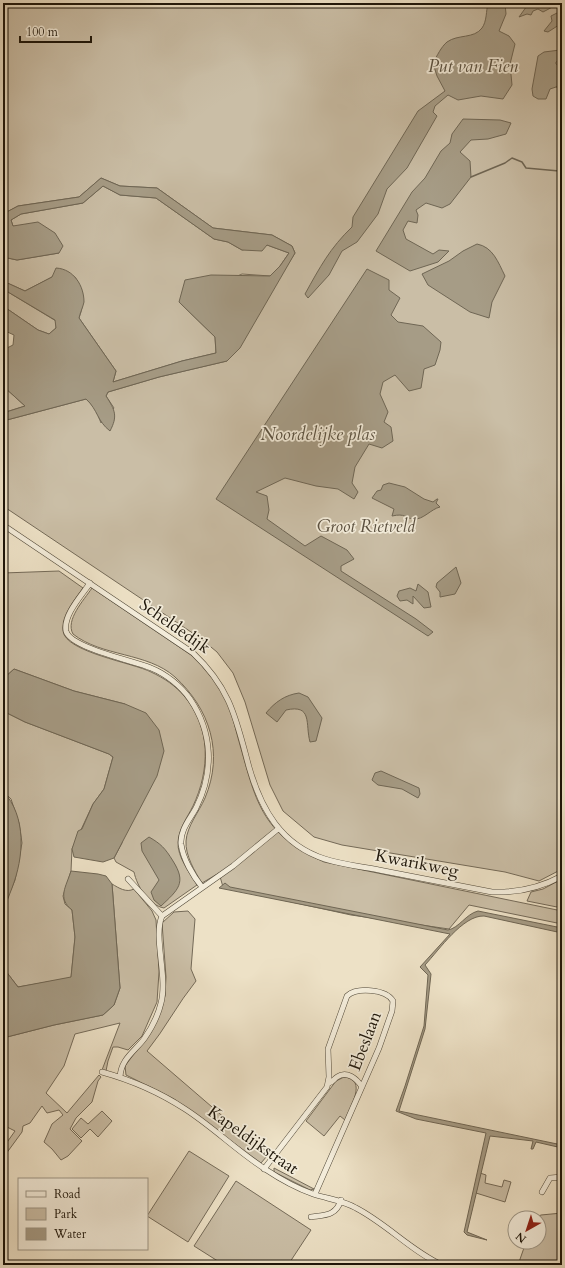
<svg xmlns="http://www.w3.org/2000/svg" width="565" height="1268" font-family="Cardo,serif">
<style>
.green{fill:#cabea6;stroke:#746a58}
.water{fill:#a69c86;stroke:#6f6654}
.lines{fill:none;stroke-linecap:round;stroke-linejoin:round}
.stream{stroke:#6f6654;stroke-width:1.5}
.minor-casing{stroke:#514838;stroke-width:6}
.minor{stroke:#f3ecda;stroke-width:5}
.labels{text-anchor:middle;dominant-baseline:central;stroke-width:3.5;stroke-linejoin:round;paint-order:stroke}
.park-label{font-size:17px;font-style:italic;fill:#5a5040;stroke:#f3ecda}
.street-label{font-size:17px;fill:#1d1509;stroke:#f3ecda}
.water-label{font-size:18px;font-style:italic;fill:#5b5241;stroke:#f3ecda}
</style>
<rect width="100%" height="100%" fill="#ede1c6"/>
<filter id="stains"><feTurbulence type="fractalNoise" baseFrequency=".005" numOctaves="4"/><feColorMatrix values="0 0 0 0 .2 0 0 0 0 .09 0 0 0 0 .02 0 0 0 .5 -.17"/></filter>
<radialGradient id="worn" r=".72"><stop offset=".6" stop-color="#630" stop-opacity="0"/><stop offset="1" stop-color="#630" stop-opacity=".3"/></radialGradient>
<!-- green -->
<path class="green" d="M3,3H562V869L539,881L505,872L342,845L314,837L283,811L270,785L245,702L233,673L217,652L200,638L3,506V421L86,399L95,408L101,423L114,408L106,396L108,392L159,377L227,361L295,253L292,246L272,235L213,228L157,188L120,186L101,178L79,197L18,206L3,214Z
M103,186L120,195L156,198L214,239L228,242L242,250L267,245L289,253L280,266L270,276L242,274L179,302L215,337L216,353L182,361L113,382L116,371L79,318C85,301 84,292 75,277H52L25,291L3,281V257L17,260L59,253L13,226L11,220L21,214L83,203Z
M3,289L56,321V328L49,334L38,330L3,306Z
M3,386L25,406L3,413Z
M59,571L83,588C75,600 61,615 63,631C65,652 134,663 151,672C164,678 176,686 185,697C211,728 210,770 193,806C187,818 179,828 178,842C177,857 190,873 197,885L164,908C148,905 137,886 134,872L116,862L114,858L122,843L125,704L74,691L14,669L3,679V573Z
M92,588L191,655C207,670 220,686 229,706C233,716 235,728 238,738C256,801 260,833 324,862L562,911V924L469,905L449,929L351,915L223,887L219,873L202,883C195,872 185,855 186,841C187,826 199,812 205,798C224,753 210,709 175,677C147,652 102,657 73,634C65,620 84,600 92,588Z
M3,711L25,722L109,754L113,757L104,789L93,804L72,849L71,871L63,896L65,904L72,910L75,937L71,978L18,987L5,970L3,971V908L15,880L22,843L19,823L11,799L3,791Z
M562,879V908L527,901L531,892L543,889Z
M112,884C119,888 126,893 134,889L152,911L156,920L159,972L157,1002L142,1036L128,1050L118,1047H113L108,1061L106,1071L102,1070L120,1023L75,1034L64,1066L46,1093L67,1113L99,1075L101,1077L98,1081L92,1102L76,1118L70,1129L82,1141L68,1156L61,1160L52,1149L44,1142L52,1124L63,1115L59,1110L47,1113L42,1106L30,1123L23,1126L22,1132L3,1158V1148L15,1131L3,1125V1038L54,1025L103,1015L114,1005L120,988Z
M188,911L195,919L191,969L196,981C178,1003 165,1029 147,1051L255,1144L266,1150L267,1156L261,1163L174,1099L126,1075L125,1066L140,1046L165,996L166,977L162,923L174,912Z
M344,1077C368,1079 350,1107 345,1120L340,1116L324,1136L306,1121L336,1081Z
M102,1111L112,1121L98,1137L90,1129L81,1138L72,1129L81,1118L88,1124Z
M189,1151L229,1176L188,1242L147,1216Z
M274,1168L314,1189L310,1190L274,1172Z
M480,1173L486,1175L485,1183L502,1187L504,1180L511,1182L505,1202L476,1193Z
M236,1181L311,1230L288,1265H224L194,1246Z
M562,1213V1265H518L526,1242H539V1218L537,1217L541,1215Z"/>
<!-- water -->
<path class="water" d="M488,3H505L506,14L499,31L509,36L515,44L510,64L512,85L503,99L481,96L458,100L448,95L435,106L433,112L437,116L407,168L387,189L378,214L357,242L342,251L329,275L308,298L305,294C320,267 330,248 352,227L353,217L418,111L445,91L437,76L433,63C437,56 441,47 447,42C458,34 474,39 482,28C487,21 486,11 488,3Z
M529,3H560L543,12L538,9L533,11L531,15L527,14L519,17Z
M557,13H562V23L548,32L544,31L552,21L551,16Z
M560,50L562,51V60L556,62V64L562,67L560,74L562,85L550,89L546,99H538L533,96L532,89L538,56L544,52Z
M463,119L500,120L511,123L506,134L488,139L471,140L460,152L470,161L471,177L450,204L442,208L426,203L416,210L418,215L417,223L408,221L403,230L406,239L433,254L439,250L449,251L438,262L410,271L376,251L412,192L425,178L441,151L450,143L452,134Z
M101,178L120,186L157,188L213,228L272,235L292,246L295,253L240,348L227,361L159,377L108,392L106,396C115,410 118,416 110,431C97,421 98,410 86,399L3,421V413L25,406L3,386V348L5,349L13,345L14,335L3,330V306L38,330L49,334L56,328L55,320L3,289V281L25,291L52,277L56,268C74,269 84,286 84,302C83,307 80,313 79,318L116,371L113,382L182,361L216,353L215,337L179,302L185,280L211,275L270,276L280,266L289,253L267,245L262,251L242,250L228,242L214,239L156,198L120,195L103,186L83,203L21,214L11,220L13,226L38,222L55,233L63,246L59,253L17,260L3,257V214L18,206L79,197Z
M477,244C493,247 498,262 505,276L492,302L489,318L470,312L428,285L422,274L449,261L463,251Z
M367,269L389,280V290L400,298L391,315L398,322L423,326L441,342L440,350L435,365L424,369L421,388L409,391L395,375L383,382L380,394L388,412L384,422L391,427L393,441L382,448L369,444L355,467L352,483L358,492L354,499L338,489L316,486L285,478L256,492L267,496L269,510L267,519L305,546L321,536L347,550L354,559L341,566V571L416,619L433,632L428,636L216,499Z
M389,483L405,487L424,499L433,502L437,499H438L436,503L440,507C431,509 423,520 414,519C404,518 406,513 392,516L394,509L372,498L377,491L381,490L383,485Z
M456,567L461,583L455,594L440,597V592L436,587L437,583Z
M418,584L428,592L431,607L424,608L413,596V604L407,600L400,601L397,596L399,591L410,588L416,591Z
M14,669L74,691L125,704L146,713L159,730L164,751L157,776L114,858L103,862L74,857L72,849L78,831L82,829L93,804L104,789L113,757L109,754L25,722L3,711V679Z
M299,693L308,697L322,718L316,741L310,742C305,724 313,704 286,710L277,722L266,713C275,702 285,695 299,693Z
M381,771L419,788L420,794L418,798L402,789L378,785L372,780L375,773Z
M3,791C27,817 24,857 12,888C9,895 7,903 3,908V886L5,878L3,877Z
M149,837C161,844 165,848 173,861C187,883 178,890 161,906L154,900L151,892L159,880L142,851L141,843Z
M71,871L98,874L106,876L112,884L120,988L114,1005L103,1015L54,1025L3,1038V971L5,970L18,987L71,977L75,937L72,910C57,898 66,887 71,871Z
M225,883L230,887L448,930C459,928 466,914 478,911L562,928V933L484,916C463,915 439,950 425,965L431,974L425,1029L399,1111L562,1145V1148L536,1142L533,1149H531L533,1141L490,1136L467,1232L487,1240L467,1235L464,1232L486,1133L416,1119L396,1111L405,1086L424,1026L428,975L420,967L450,934L219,888Z"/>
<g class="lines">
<!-- stream -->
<path class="stream" d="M557,87L562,86
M471,177L505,163L512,158L522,162L526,168L559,171L562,175"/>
<defs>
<path id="minor" d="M3,525L193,653C231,689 236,719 249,767C261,809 281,845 325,859C344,865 365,867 384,871C420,878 456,885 492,892C517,893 540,888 562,876
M90,583C82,595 63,615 66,631C70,648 135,661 151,668C166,674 181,686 190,699C213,733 214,772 196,808C190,819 180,830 181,844C183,859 193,876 202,887
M128,879L162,916
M102,1072C131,1080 159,1092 185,1109C213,1127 237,1151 265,1169C280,1179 296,1188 313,1194C328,1199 342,1200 356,1208C387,1224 411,1251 442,1265
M120,1077C121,1059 134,1052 144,1039C151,1029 158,1016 161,1003C168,977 153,937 162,916L233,866L278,829
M329,1083C333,1082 334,1079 337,1077C347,1070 357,1079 362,1087
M264,1169L327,1087L329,1077L328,1049L347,996C357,987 386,989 393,1001L392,1011L379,1048L315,1194
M542,1192L550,1178L562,1177
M311,1217C325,1215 336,1216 341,1200
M427,1265L430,1259"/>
</defs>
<!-- minor casing -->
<use href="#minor" class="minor-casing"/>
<!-- minor -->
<use href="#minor" class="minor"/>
</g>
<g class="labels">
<!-- park labels -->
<g class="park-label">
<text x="366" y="526">Groot Rietveld</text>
</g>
<!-- street labels -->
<g class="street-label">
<text transform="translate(175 626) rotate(35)">Scheldedijk</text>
<text transform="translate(417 863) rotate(11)">Kwarikweg</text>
<text transform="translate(365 1041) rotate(-69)">Ebeslaan</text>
<text transform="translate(253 1140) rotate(35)">Kapeldijkstraat</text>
</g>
<!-- water labels -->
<g class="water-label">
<text x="473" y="66">Put van Fien</text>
<text x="318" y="434">Noordelijke plas</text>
</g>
</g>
<!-- margin -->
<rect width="565" height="1268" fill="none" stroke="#ede1c6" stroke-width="16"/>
<rect x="4" y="4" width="557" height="1260" fill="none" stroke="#1d1509" stroke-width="2"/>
<rect x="8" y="8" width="549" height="1252" fill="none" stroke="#1d1509"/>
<!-- legend -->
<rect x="18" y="1178" width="130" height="72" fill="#f3ecda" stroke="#9d9686"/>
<rect x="26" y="1191" width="20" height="6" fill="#f3ecda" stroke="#9d9686"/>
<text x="54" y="1198" font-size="12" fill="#1d1509">Road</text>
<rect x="26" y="1208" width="20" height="12" fill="#cabea6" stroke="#9d9686"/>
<text x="54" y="1218" font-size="12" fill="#1d1509">Park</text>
<rect x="26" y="1228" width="20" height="12" fill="#a69c86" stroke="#9d9686"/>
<text x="54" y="1238" font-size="12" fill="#1d1509">Water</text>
<!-- north arrow -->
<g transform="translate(527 1230) rotate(219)"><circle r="19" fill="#f3ecda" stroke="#9d9686"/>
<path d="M0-3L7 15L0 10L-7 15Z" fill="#8f2418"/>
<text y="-6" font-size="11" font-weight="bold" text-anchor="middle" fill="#1d1509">N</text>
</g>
<!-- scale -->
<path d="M20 36v6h71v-6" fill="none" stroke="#1d1509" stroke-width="2"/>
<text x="26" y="36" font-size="12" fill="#1d1509" stroke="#f3ecda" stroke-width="3" paint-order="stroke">100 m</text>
<rect width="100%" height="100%" filter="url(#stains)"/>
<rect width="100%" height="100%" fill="url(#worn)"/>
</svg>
